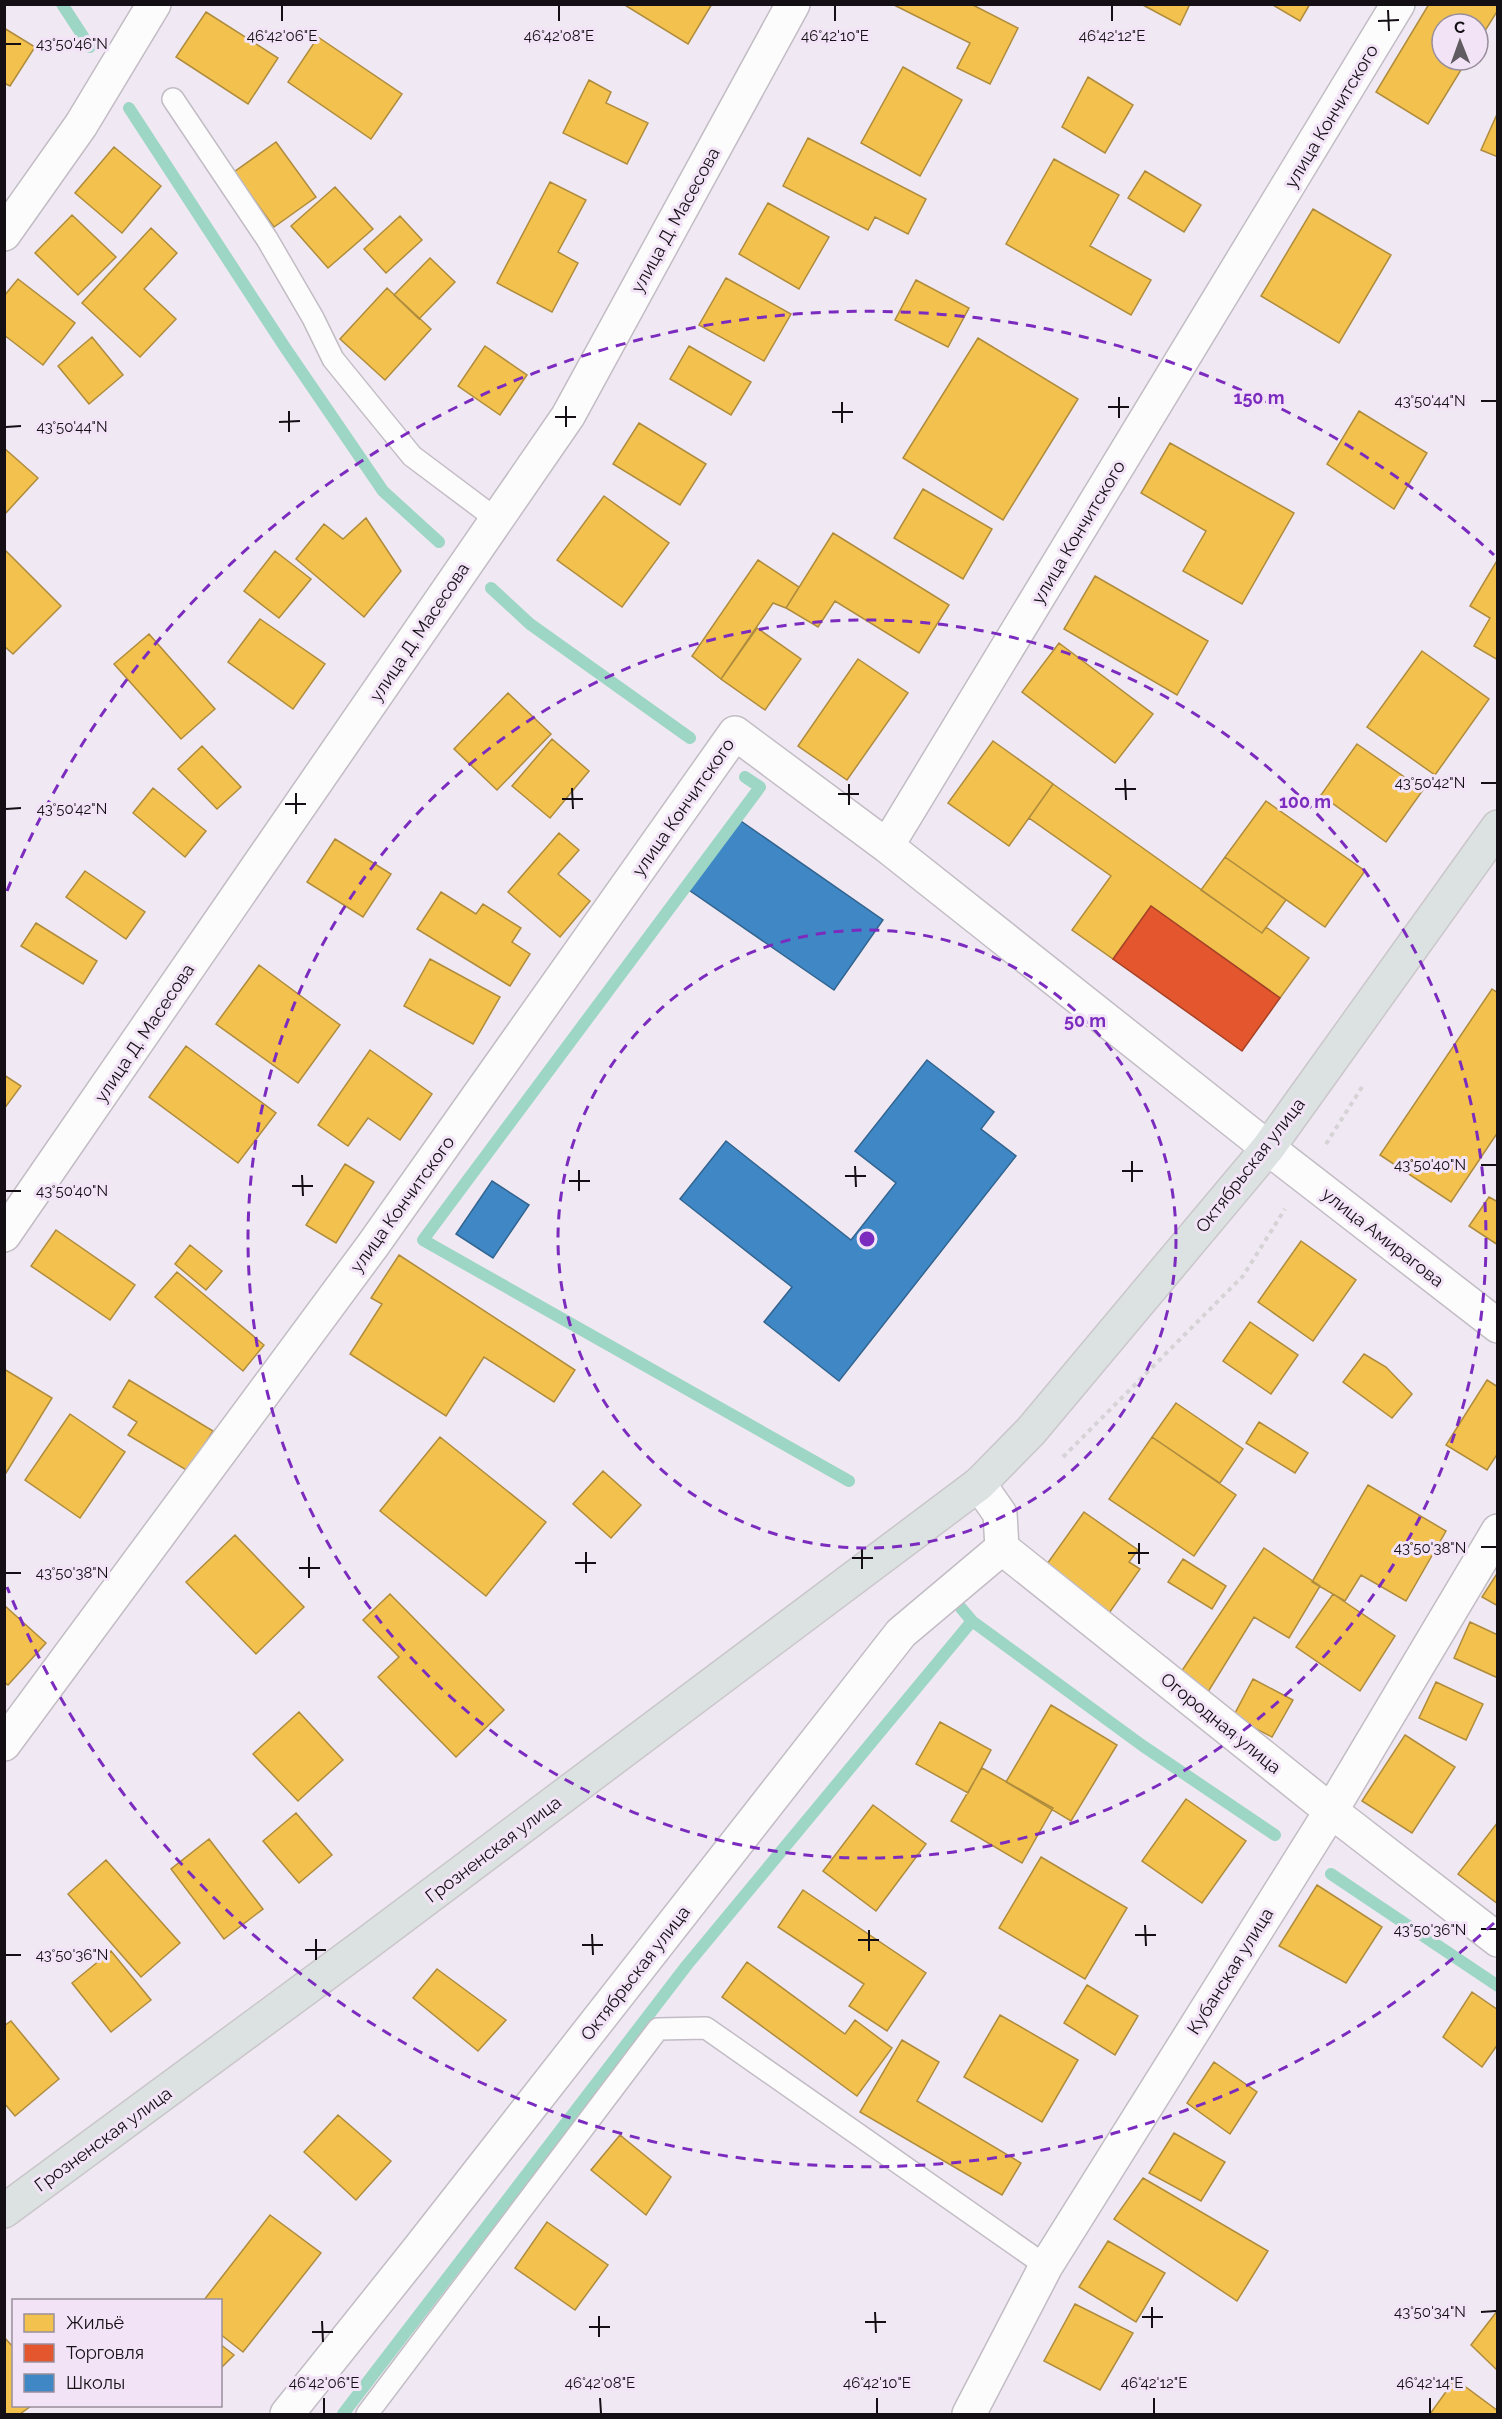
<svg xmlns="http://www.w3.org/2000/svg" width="1502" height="2419" font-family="Raleway,sans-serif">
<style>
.homes{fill:#f2c14e;stroke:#af8c3d;stroke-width:1.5}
.shops{fill:#e4572e;stroke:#a64126;stroke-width:1.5}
.schools{fill:#3f88c5;stroke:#326490;stroke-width:1.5}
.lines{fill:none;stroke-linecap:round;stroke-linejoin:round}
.stream{stroke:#9dd6c4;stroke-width:12}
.service-casing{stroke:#c2bcc4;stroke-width:24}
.minor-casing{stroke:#c2bcc4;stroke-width:36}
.tertiary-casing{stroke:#c2bcc4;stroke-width:36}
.primary-casing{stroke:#cac7cb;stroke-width:36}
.path{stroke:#d5d3d5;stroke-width:4;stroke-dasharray:4.5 4.5;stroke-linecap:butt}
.service{stroke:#fdfcfd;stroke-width:21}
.minor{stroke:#fdfcfd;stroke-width:33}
.tertiary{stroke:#fdfcfd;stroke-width:33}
.primary{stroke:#dce1e1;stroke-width:33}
.ticks{fill:none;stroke:#140f15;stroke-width:2}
.ring{fill:none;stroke:#7b2cbf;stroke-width:3;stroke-dasharray:10 8}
.labels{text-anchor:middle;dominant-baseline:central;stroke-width:6;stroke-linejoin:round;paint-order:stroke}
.street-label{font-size:18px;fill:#140f15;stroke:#f2e4f6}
.ticks-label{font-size:15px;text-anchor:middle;fill:#140f15;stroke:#f2e4f6;stroke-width:6;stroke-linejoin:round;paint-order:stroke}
.centre{fill:#7b2cbf;stroke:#f2e4f6;stroke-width:3}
.ring-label{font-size:18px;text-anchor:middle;font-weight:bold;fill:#7b2cbf;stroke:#f2e4f6;stroke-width:6;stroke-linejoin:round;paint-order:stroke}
</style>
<rect width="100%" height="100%" fill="#f0e8f2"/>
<!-- homes -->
<path class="homes" d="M623,4H712L688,44Z
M892,4H971L1018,28L990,84L957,68L970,43Z
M1141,4H1190L1180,25Z
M1271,4H1310L1300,21Z
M1429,4H1498V10L1478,42V24H1442V60H1467L1428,124L1376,92Z
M206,12L278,58L248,104L176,57Z
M4,28L35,47L10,86L4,83Z
M318,37L402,94L371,139L288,82Z
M903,67L962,100L920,176L861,143Z
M1088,77L1133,105L1105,153L1062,127Z
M589,80L611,92L606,103L648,123L627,164L563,133Z
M1498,112V157L1481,150Z
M808,138L926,199L908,234L875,217L868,230L783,186Z
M276,142L316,197L274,227L234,172Z
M114,147L161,186L122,233L75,193Z
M1054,159L1119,195L1090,246L1151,280L1131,315L1006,244Z
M1145,171L1201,205L1184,232L1128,198Z
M550,182L586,200L558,252L578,263L552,312L497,283Z
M335,187L373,229L328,268L291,226Z
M768,203L829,237L799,289L739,254Z
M1313,209L1391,255L1339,343L1261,296Z
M72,215L116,257L78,295L35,253Z
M400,216L422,240L386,273L364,249Z
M151,228L177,253L144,289L176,319L140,357L82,303Z
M430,258L455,282L419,319L394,295Z
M726,278L791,314L764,361L699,325Z
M18,279L75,323L43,365L4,335V296Z
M916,280L969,308L948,347L895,320Z
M387,288L431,329L385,380L340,339Z
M92,337L123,375L89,404L58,366Z
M978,338L1078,399L1003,520L903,458Z
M485,346L527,375L500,415L458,386Z
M689,346L751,382L731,415L670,379Z
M1359,411L1427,453L1394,509L1327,464Z
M639,423L706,464L680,505L613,464Z
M1170,443L1294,513L1242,604L1183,571L1206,531L1141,493Z
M4,448L38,478L4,515Z
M923,489L992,529L963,579L894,538Z
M604,496L669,543L622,607L557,560Z
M366,518L401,571L364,617L296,559L324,524L343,539Z
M833,533L949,605L919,653L835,601L818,627L786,608Z
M4,549L61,606L13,654L4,646Z
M275,551L311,579L279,618L244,591Z
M1498,559V660L1474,646L1490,618L1470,606Z
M758,560L799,587L786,608L773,603L721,679L692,656Z
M1095,576L1208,641L1177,695L1064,629Z
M260,619L325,664L293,709L228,662Z
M757,628L801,659L765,710L721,679Z
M149,634L215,709L181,739L114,664Z
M1059,643L1153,714L1115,763L1022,692Z
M1422,651L1489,699L1435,775L1367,727Z
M858,659L908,693L847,780L798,746Z
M508,693L551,734L497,790L454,749Z
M552,739L589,771L550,818L512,786Z
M993,741L1053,784L1009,846L948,803Z
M1357,744L1423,790L1386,842L1321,795Z
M202,746L241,787L217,809L178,769Z
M1053,784L1262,933L1266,927L1309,958L1280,998L1151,906L1113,959L1072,930L1111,876L1029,818Z
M153,788L206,831L185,857L133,813Z
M1266,801L1365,871L1325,927L1225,857Z
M559,833L579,850L558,874L590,901L560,937L508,892Z
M335,839L391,874L363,917L307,882Z
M1225,857L1286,900L1262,933L1201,890Z
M85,871L145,912L126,939L66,897Z
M441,892L476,914L483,904L521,928L512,942L530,954L510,986L417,929Z
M36,923L97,961L83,984L21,946Z
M430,959L500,997L473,1044L404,1006Z
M259,965L340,1025L298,1083L216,1024Z
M1492,989L1498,993V1132L1451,1202L1380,1155Z
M186,1046L276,1113L238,1163L149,1097Z
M370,1050L432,1094L400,1140L368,1118L348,1146L318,1125Z
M4,1075L21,1086L4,1109Z
M345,1164L374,1182L336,1243L306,1225Z
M1489,1197L1498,1202V1245L1469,1226Z
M56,1230L135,1285L110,1320L31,1266Z
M1301,1241L1356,1280L1313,1341L1258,1302Z
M190,1245L222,1271L206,1290L175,1264Z
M399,1255L575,1370L554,1402L484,1357L446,1416L350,1354L382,1304L371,1298Z
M177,1272L264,1345L243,1371L155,1297Z
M1250,1322L1298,1355L1271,1394L1223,1361Z
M1364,1354L1386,1367L1412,1394L1392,1418L1343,1382Z
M4,1369L52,1398L6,1473L4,1472Z
M129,1380L213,1431L188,1471L128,1435L137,1422L113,1407Z
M1487,1380L1498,1387V1453L1487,1470L1446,1445Z
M1176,1403L1243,1449L1220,1483L1152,1437Z
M70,1414L125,1452L80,1518L25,1480Z
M1259,1422L1308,1453L1295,1473L1246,1443Z
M440,1437L546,1522L486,1596L380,1511Z
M1152,1437L1236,1495L1194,1556L1109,1499Z
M603,1471L641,1505L611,1538L573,1504Z
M1368,1485L1446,1531L1406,1601L1361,1575L1345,1601L1312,1582Z
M1084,1512L1138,1550L1129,1562L1140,1569L1107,1616L1042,1571Z
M235,1535L304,1607L256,1654L186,1582Z
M1264,1548L1320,1586L1289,1638L1254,1617L1208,1692L1179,1675Z
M1183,1559L1226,1586L1212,1609L1168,1582Z
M1498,1572V1606L1482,1597Z
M390,1594L504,1710L456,1757L378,1677L399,1657L363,1620Z
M1333,1594L1395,1636L1360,1691L1296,1647Z
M4,1605L46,1643L8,1685L4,1682Z
M1470,1622L1498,1635V1678L1454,1658Z
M1253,1679L1293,1700L1272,1737L1233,1717Z
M1436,1682L1483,1704L1466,1740L1419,1718Z
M1051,1705L1117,1745L1071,1821L1006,1782Z
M299,1712L343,1760L298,1801L253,1754Z
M940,1722L991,1750L968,1793L916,1764Z
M1405,1735L1455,1767L1412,1833L1362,1801Z
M982,1768L1053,1808L1022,1863L951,1821Z
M1186,1799L1246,1841L1202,1903L1142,1861Z
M873,1805L926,1844L876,1911L823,1871Z
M296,1813L332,1855L299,1883L263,1841Z
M1498,1822V1904L1458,1874Z
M209,1839L263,1909L224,1939L171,1869Z
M1041,1857L1127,1908L1085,1979L999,1928Z
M106,1860L180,1943L141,1977L68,1894Z
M1317,1885L1382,1927L1346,1983L1279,1946Z
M803,1890L926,1973L887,2031L849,2006L864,1984L778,1927Z
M111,1951L151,2000L111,2032L72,1983Z
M747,1962L845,2034L855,2020L892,2048L857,2096L722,1997Z
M437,1969L506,2020L478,2051L413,1998Z
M1087,1985L1138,2016L1115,2055L1064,2023Z
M1472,1992L1498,2010V2044L1482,2067L1443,2037Z
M1000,2015L1078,2060L1042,2122L964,2077Z
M11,2021L59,2079L15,2116L4,2103V2026Z
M902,2040L939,2062L917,2101L1021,2163L1002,2195L860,2112Z
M1214,2062L1257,2092L1230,2134L1187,2103Z
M338,2115L391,2161L356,2200L304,2152Z
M1174,2133L1225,2162L1201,2201L1149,2173Z
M620,2135L671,2177L646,2215L591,2170Z
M1143,2178L1268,2251L1237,2301L1114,2219Z
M270,2215L321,2253L243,2352L220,2334V2300H204Z
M547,2222L608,2265L575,2310L515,2268Z
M1108,2241L1165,2273L1136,2322L1079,2287Z
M1075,2304L1133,2333L1100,2390L1044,2361Z
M1498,2310V2371L1471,2345Z
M4,2337L14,2348V2406H31L20,2414H4Z
M220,2344L234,2355L220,2369Z
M1455,2379L1498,2411V2414H1430Z"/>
<!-- shops -->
<path class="shops" d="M1151,906L1280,998L1242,1051L1113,959Z"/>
<!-- schools -->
<path class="schools" d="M738,819L883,920L834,990L689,890Z
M927,1060L994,1112L981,1129L1016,1156L839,1381L764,1322L792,1287L680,1199L726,1141L851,1240L896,1183L855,1151Z
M492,1181L529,1205L493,1258L456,1234Z"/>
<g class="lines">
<!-- stream -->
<path class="stream" d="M62,4L90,47
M129,108L284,346L383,491L439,542
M491,588L530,624L690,738
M745,777L760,787L423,1240L849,1481
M961,1608L972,1621L1143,1746L1275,1835
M1331,1874L1498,1986
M343,2414L687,1965L972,1621"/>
<defs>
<path id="service" d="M173,99L267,239L313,318L333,359L412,456L496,519
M367,2414L658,2029L706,2028L1046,2266"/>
<path id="minor" d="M4,234L81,125L154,4
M887,846L1268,1148
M4,1235L568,416L793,4
M979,1484L1000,1514L1002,1548L1331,1811L1498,1940
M4,1744L373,1245L735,733L887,846L1398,4
M287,2414L418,2250L901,1633L1002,1548
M969,2414L1046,2266L1331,1811L1498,1531"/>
<path id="tertiary" d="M1268,1148L1498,1326"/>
<path id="primary" d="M4,2211L370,1941L979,1484L1031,1431L1268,1148L1498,827"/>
</defs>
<!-- service casing -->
<use href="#service" class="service-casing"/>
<!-- minor casing -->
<use href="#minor" class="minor-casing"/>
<!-- tertiary casing -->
<use href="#tertiary" class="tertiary-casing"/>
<!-- primary casing -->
<use href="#primary" class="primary-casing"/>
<!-- path -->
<path class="path" d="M1326,1144L1362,1087
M1063,1457L1243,1276L1285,1209"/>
<!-- service -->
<use href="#service" class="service"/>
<!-- minor -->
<use href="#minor" class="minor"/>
<!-- tertiary -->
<use href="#tertiary" class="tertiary"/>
<!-- primary -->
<use href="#primary" class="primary"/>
</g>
<!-- ticks -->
<path class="ticks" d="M282,6V21M559,6V21M835,6V21M1112,6V21M1388,10L1389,31M1378,21L1399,20M6,44H21M1119,397V418M1481,401H1496M842,402V423M566,406V427M1108,407H1129M289,411V432M832,412H853M555,417H576M279,422L300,421M6,427L21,426M1125,779L1126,800M1481,783H1496M849,784V805M572,788L573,809M1115,789H1136M296,793V814M838,794H859M562,799H583M285,804H306M6,809L21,808M1132,1161V1182M1481,1165H1496M855,1166L856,1187M579,1170V1191M1122,1171H1143M302,1175L303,1196M845,1176H866M569,1181H590M292,1186H313M6,1191H21M1139,1543V1564M1481,1547H1496M862,1548V1569M586,1552V1573M1128,1553H1149M309,1557V1578M852,1558H873M575,1563H596M299,1568H320M6,1573H21M1145,1925L1146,1946M1481,1929H1496M869,1930V1951M592,1934L593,1955M1135,1935H1156M316,1939V1960M858,1940H879M582,1945H603M305,1950H326M6,1955H21M1152,2307V2328M875,2312L876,2333M1481,2312L1496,2311M599,2316V2337M1142,2317H1163M322,2321L323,2342M865,2322H886M589,2327H610M312,2332H333M324,2398V2413M600,2398L601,2413M877,2398V2413M1154,2398V2413M1430,2398V2413"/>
<!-- distance rings -->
<g class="ring">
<circle cx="867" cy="1239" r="309"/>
<circle cx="867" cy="1239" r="619"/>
<path d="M1494 1923A928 928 0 0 1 7 1587M7 891A928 928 0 0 1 1494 555"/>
</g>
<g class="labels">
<!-- street labels -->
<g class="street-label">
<text transform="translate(1331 116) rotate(-59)">улица Кончитского</text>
<text transform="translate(675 220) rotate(-61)">улица Д. Масесова</text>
<text transform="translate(1078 532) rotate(-59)">улица Кончитского</text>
<text transform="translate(419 632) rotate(-56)">улица Д. Масесова</text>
<text transform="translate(683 807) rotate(-55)">улица Кончитского</text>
<text transform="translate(144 1033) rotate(-56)">улица Д. Масесова</text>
<text transform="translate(1250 1165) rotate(-52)">Октябрьская улица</text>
<text transform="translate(402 1204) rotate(-54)">улица Кончитского</text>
<text transform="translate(1383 1237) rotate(38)">улица Амирагова</text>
<text transform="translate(1221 1723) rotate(39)">Огородная улица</text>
<text transform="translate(493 1849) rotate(-37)">Грозненская улица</text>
<text transform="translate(1230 1971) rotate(-58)">Кубанская улица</text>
<text transform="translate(635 1973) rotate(-52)">Октябрьская улица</text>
<text transform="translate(103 2139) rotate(-36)">Грозненская улица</text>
</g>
</g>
<g class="ticks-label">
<text x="282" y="41">46°42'06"E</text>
<text x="559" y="41">46°42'08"E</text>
<text x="835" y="41">46°42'10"E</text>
<text x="1112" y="41">46°42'12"E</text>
<text x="72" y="49">43°50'46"N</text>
<text x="1430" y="406">43°50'44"N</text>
<text x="72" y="432">43°50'44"N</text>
<text x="1430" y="788">43°50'42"N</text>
<text x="72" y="814">43°50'42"N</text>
<text x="1430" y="1170">43°50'40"N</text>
<text x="72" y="1196">43°50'40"N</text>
<text x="1430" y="1553">43°50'38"N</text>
<text x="72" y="1578">43°50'38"N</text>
<text x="1430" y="1935">43°50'36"N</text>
<text x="72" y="1960">43°50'36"N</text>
<text x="1430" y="2317">43°50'34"N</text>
<text x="324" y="2388">46°42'06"E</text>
<text x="600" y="2388">46°42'08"E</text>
<text x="877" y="2388">46°42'10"E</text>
<text x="1154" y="2388">46°42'12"E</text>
<text x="1430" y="2388">46°42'14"E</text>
</g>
<circle cx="867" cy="1239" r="9" class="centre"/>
<g class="ring-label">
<text x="1259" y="404">150 m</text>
<text x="1305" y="808">100 m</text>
<text x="1085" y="1027">50 m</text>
</g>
<!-- border -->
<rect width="1502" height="2419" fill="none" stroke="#140f15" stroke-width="12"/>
<!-- legend -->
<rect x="12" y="2299" width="210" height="108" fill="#f2e4f6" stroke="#998f9c" stroke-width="1.5"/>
<rect x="24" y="2314" width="30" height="18" fill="#f2c14e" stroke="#998f9c" stroke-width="1.5"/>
<text x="66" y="2329" font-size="18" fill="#140f15">Жильё</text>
<rect x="24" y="2344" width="30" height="18" fill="#e4572e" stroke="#998f9c" stroke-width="1.5"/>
<text x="66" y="2359" font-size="18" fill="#140f15">Торговля</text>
<rect x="24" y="2374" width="30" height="18" fill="#3f88c5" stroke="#998f9c" stroke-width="1.5"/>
<text x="66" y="2389" font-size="18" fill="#140f15">Школы</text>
<!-- north arrow -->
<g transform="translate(1460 42) rotate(359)"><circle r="28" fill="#f2e4f6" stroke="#998f9c" stroke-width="1.5"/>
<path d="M0-4.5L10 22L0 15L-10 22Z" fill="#615b62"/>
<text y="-9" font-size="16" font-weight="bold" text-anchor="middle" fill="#140f15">С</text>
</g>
</svg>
